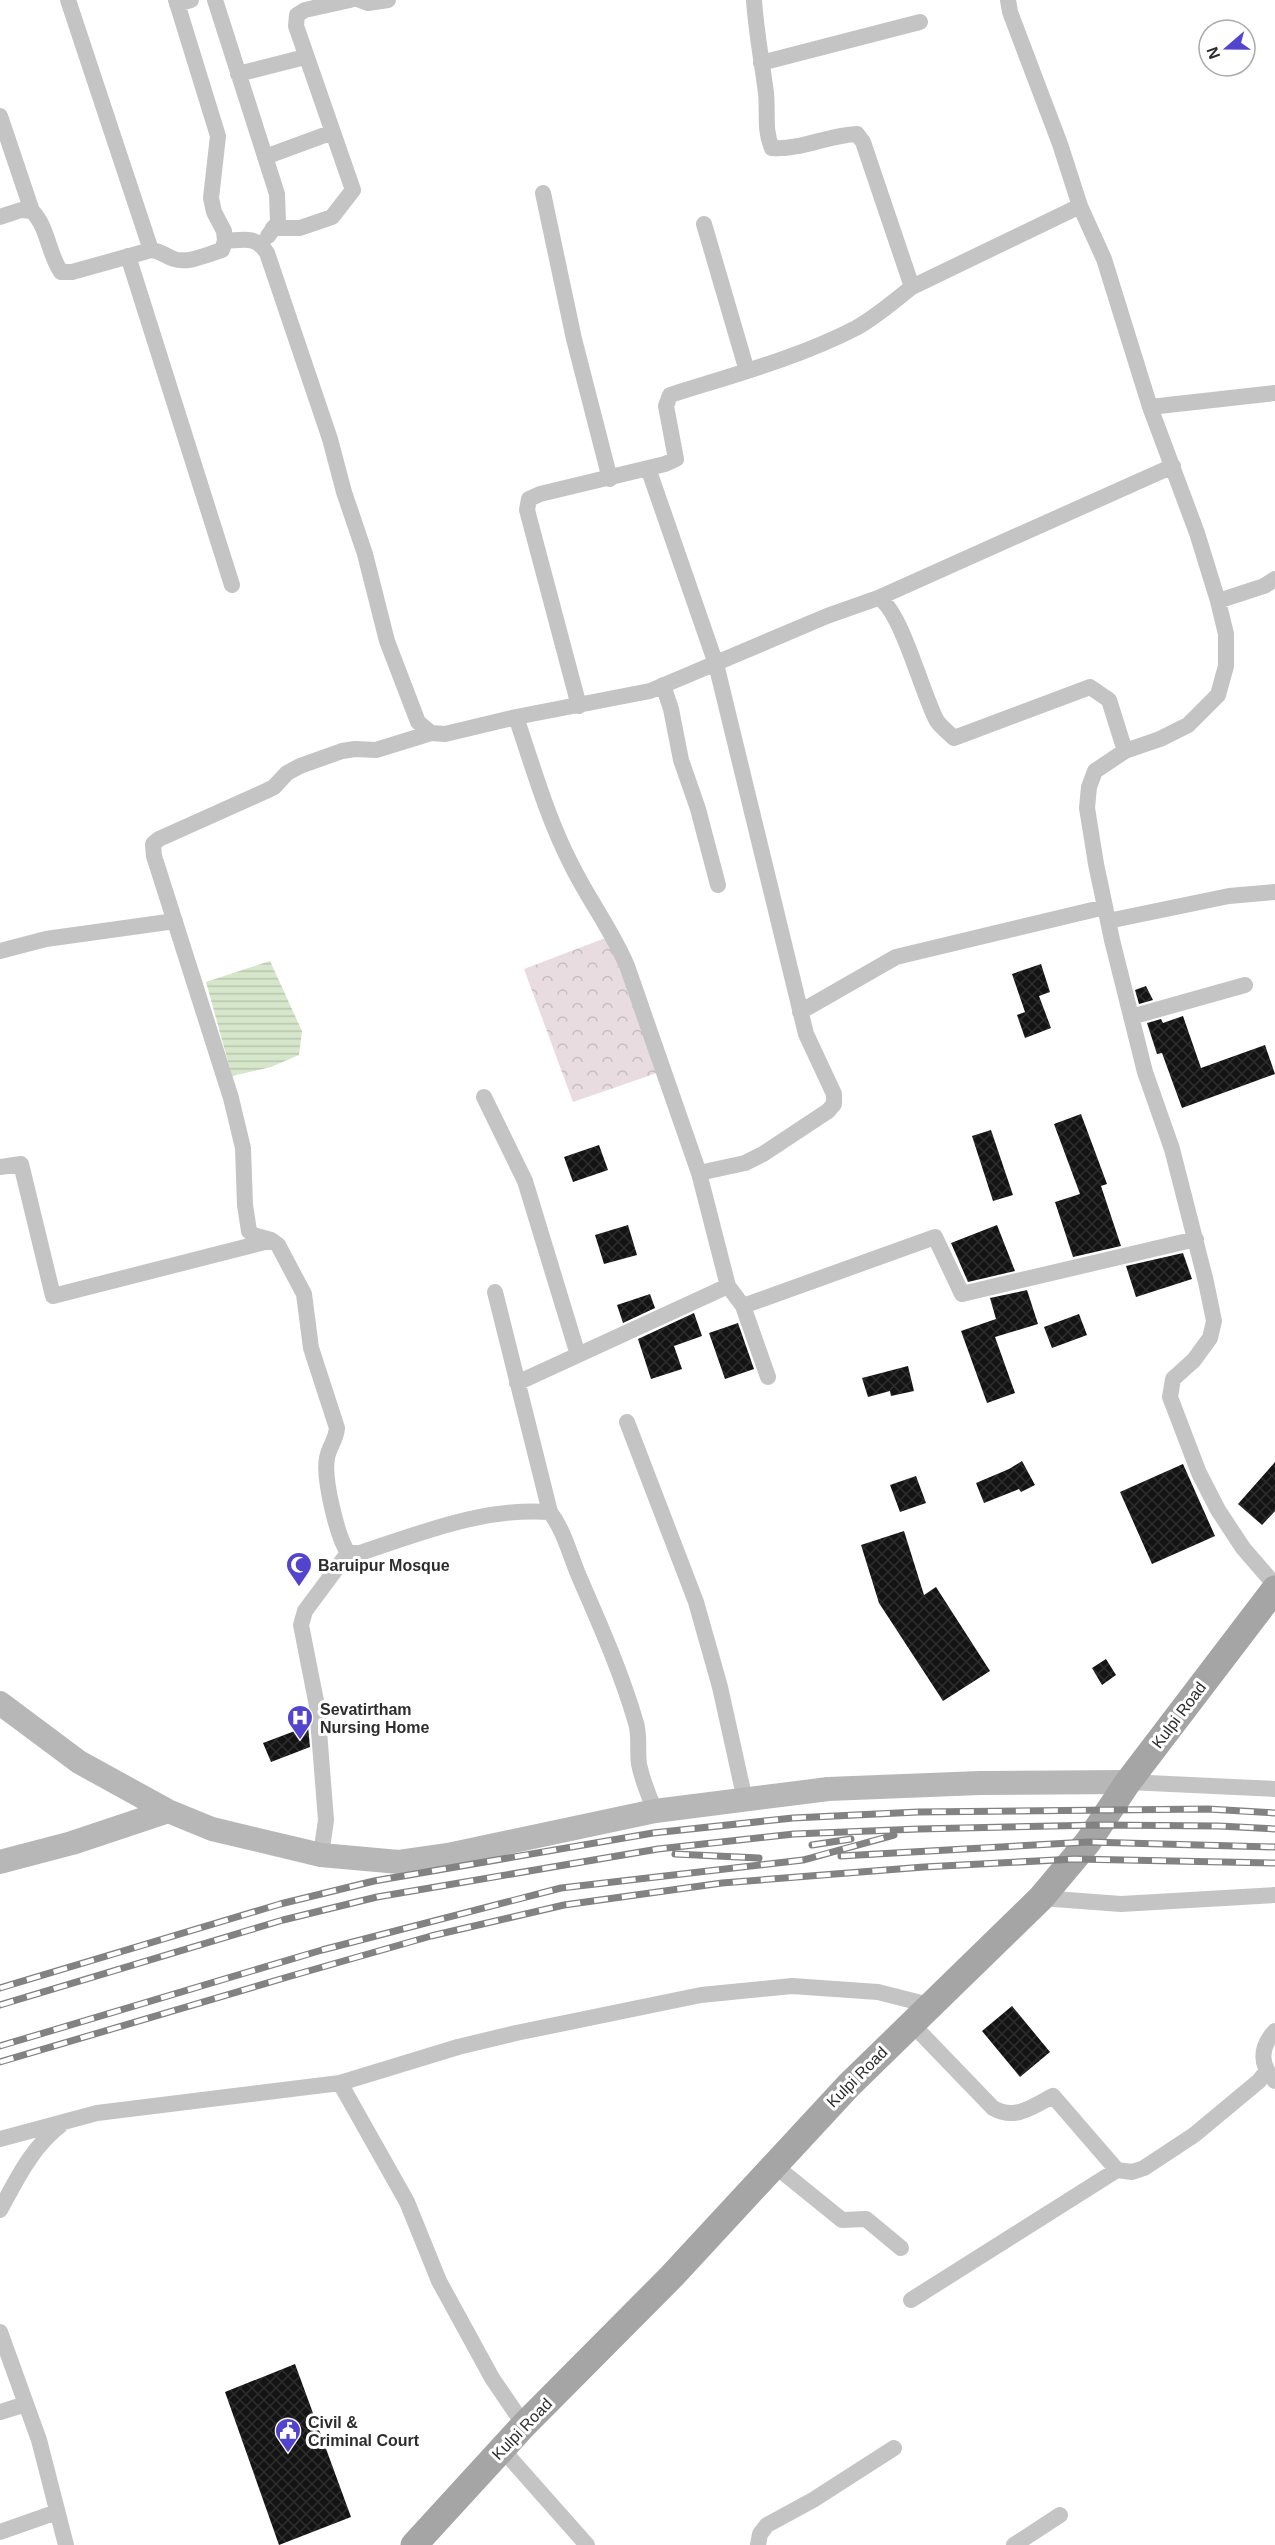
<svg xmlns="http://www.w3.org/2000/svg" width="1275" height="2545" font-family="Helvetica,sans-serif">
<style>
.park{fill:url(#park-crowns)}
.water{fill:url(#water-rules)}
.building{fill:url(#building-cross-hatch)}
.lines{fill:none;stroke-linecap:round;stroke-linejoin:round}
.street{stroke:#c4c4c4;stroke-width:16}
.secondary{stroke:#b7b7b7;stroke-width:24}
.primary{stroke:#a5a5a5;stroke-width:27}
.rail-casing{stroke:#828282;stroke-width:7}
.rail{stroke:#fff;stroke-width:4.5;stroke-dasharray:14;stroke-linecap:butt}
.labels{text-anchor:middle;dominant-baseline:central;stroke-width:6;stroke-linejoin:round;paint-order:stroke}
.poi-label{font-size:16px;font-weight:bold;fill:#2d2d2d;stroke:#fff;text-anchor:start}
.street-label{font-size:16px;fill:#2d2d2d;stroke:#fff}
</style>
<defs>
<pattern id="park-crowns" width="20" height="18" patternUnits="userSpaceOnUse" patternTransform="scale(1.5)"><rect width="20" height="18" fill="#e8dce0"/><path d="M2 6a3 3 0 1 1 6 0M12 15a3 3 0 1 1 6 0" fill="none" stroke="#c7bdc0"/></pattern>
<pattern id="water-rules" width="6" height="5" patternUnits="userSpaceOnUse" patternTransform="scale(1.5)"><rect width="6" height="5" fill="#d6e6ca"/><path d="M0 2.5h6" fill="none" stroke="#b8c6ae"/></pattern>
<pattern id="building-cross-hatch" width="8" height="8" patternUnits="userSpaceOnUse" patternTransform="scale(1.5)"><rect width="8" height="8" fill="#141414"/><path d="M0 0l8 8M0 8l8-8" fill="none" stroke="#2e2e2e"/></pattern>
</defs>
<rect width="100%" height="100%" fill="#fff"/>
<!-- park -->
<path class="park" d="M608,937L657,1073L573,1102L524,969Z"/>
<!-- water -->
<path class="water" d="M270,961L302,1031L299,1055L271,1067L232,1076L206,982Z"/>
<!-- building -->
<path class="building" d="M1041,964L1050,992L1039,996L1051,1028L1025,1038L1017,1015L1025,1012L1012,974Z
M1146,986L1153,1000L1139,1004L1135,990Z
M1183,1016L1201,1068L1265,1045L1275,1074L1182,1108L1162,1053L1157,1054L1147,1023L1161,1019L1163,1023Z
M1081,1114L1107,1184L1101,1186L1121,1246L1073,1257L1055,1202L1080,1194L1054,1124Z
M991,1130L1013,1195L993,1201L972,1136Z
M599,1145L608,1170L573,1182L564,1157Z
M628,1225L637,1255L604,1264L595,1235Z
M997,1225L1015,1271L968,1282L951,1243Z
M1183,1253L1192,1279L1136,1297L1126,1266Z
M1027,1290L1038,1324L995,1337L1015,1393L987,1403L961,1331L996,1319L990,1298Z
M650,1294L655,1308L623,1323L617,1305Z
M694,1313L702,1336L674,1346L682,1369L651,1379L638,1339Z
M1079,1314L1087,1335L1052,1348L1044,1327Z
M738,1323L754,1369L725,1379L709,1333Z
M908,1366L914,1391L891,1396L890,1391L868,1397L862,1378Z
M1022,1461L1035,1485L1021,1492L1019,1489L984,1503L976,1483L1009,1469Z
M1275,1462V1511L1262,1525L1238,1504Z
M1183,1464L1215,1536L1152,1564L1120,1492Z
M916,1476L926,1503L900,1512L890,1485Z
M904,1531L924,1595L936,1587L990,1671L943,1701L879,1603L861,1545Z
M1106,1659L1116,1675L1102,1685L1092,1668Z
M308,1726L310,1747L271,1762L263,1743Z
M1012,2006L1050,2052L1020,2077L982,2031Z
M295,2364L351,2517L279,2545L225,2392Z"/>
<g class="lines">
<!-- street -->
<path class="street" d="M68,0L151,250
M215,0L277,194L278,222L268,236
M360,0L368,3L388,0
M1008,0L1010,12L1060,144L1080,206L1104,259L1150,407L1197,533L1218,601L1226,634V666L1218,695L1188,725L1160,739L1125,751L1095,771L1089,787L1087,808L1096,864L1112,940L1145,1072L1172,1149L1206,1282L1214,1321L1210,1338L1194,1360L1173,1379L1170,1397L1199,1473L1218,1510L1243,1548L1275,1585
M177,4L191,0
M761,63L920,22
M238,74L305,57
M0,116L32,211
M265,157L333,132
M543,193L574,339L610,479
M0,217L21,210L32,211C48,227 48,253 61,272H72L151,250C161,251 165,256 174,259C188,264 208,254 222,250L225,241L224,231L214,212L211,198L218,136L176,0
M704,224L747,371
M273,228H300L332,217L353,190L296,26L297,15L305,10L350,0
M225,241C243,240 256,235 267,253L330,439L344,492L365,554L387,641L418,722L431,733L445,734L516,717C533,767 547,817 571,864C588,899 612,930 627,966L699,1173L728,1286L743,1306L768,1377
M128,256L232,585
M912,287L1080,206
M1150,407L1275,393
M648,468L716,664L806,1034L834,1094V1104L828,1111L763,1154L745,1163L699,1173
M878,598L1173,466
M1218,601L1264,586L1275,579
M663,685L671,709L681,760L698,809L718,885
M579,706L527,510L529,499L540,494L665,464L676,459L666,406L670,395C733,375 798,358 856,328C876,317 894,301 912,287L863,142L857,134C828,135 802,150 772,148C764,131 768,112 766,93C762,62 756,31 754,0
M516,717L650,691L827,616L878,598C901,608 923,697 937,721C941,727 949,733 954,738L1090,687L1109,700L1125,751
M431,733L376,750L355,749L342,751L300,766L287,773L274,787L266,791L159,839L153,844L154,856L231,1098L243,1148L245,1205L249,1231L253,1235L271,1240L278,1245L304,1294L311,1348L337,1428C336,1440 329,1447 327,1458C323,1478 337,1536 348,1553H360C421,1533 484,1507 550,1512C564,1531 569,1552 578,1574C599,1623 621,1671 636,1723C640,1736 637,1750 639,1764C642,1780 649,1796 655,1811
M1108,921L1229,896L1275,892
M0,951L46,939L175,921
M800,1012L896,957L1105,907
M1131,1017L1245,985
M484,1097L525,1181L578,1355
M0,1167L21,1164L53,1296L269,1241
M495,1292L550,1512
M743,1306L935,1237L962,1294L1196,1239
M517,1383L728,1286
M627,1422L696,1602L720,1687L745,1800
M1128,1782L1275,1789
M321,1855L326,1820L317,1706L301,1625L305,1611L348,1553
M1041,1898L1121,1904L1275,1895
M911,2023L993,2108C1016,2121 1033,2106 1053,2096L1117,2170L1132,2172L1144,2168L1194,2135L1259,2081L1266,2072
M1275,2031C1260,2047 1259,2065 1275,2081
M340,2083L407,2202L439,2281L492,2378L524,2425
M0,2139L97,2113L340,2083L458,2047L516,2033L701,1995L792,1986L878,1992L929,2005
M774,2165L842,2220L866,2219L901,2248
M0,2210C18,2177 32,2147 62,2124
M911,2300L1117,2170
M0,2332L39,2440L66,2545
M0,2412L26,2404
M502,2449L587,2545
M0,2532L57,2512
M758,2545L760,2534L767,2525L813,2500L894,2448
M1014,2545L1060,2515"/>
<!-- secondary -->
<path class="secondary" d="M0,1703L79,1762L168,1811L212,1829L321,1855L399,1862L448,1855L655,1811L828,1789L980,1783L1128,1782
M0,1862L72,1843L168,1811"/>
<!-- primary -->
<path class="primary" d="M414,2545L524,2425L672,2276L849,2085L1041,1898L1088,1842L1128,1782L1275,1589"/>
<defs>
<path id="rail" d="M812,1845L851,1839
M675,1854L759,1858
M841,1856L1088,1842L1275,1847
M0,1988L280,1904L374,1881L653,1833L793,1818L918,1812L1208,1809L1275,1813
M0,2005L283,1920L377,1897L658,1849L794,1834L919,1829L1100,1825L1219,1826L1275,1829
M0,2046L322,1950L561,1888L803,1860L894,1835
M0,2062L291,1976L431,1936L564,1905L722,1883L924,1867L1075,1859L1275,1863"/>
</defs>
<!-- rail casing -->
<use href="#rail" class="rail-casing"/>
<!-- rail -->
<use href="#rail" class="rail"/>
</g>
<!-- icons -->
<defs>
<symbol id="mosque-pin" viewBox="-11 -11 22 30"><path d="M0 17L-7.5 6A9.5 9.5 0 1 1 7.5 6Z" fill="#5344ce" stroke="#fff"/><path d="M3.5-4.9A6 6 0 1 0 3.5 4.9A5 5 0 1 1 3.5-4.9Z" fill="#fff"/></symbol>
<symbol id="hospital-pin" viewBox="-11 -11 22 30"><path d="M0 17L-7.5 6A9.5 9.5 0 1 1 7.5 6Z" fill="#5344ce" stroke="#fff"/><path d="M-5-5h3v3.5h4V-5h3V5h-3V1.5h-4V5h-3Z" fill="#fff"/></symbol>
<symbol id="civic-pin" viewBox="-11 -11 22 30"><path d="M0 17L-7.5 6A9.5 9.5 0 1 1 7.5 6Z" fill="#5344ce" stroke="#fff"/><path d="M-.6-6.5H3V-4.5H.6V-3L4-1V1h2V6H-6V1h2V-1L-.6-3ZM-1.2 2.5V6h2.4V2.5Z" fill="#fff"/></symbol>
</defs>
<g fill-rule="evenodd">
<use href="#mosque-pin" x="284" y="1550" width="30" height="40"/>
<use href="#hospital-pin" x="285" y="1703" width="30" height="40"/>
<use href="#civic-pin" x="273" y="2416" width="30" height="40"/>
</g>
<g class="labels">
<!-- poi labels -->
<g class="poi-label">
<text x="318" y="1565">Baruipur Mosque</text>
<text x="320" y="1709">Sevatirtham<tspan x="320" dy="18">Nursing Home</tspan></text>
<text x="308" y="2422">Civil &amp;<tspan x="308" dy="18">Criminal Court</tspan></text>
</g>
<!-- street labels -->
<g class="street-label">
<text transform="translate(1179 1715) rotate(-53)">Kulpi Road</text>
<text transform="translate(857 2077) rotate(-45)">Kulpi Road</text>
<text transform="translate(522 2429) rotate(-46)">Kulpi Road</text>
</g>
</g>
<!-- north arrow -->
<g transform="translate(1227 48) rotate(250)"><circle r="28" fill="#ffffff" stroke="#ababab" stroke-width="1.5"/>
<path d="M0-4.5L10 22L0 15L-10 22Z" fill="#5344ce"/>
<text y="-9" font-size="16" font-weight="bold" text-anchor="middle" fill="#2d2d2d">N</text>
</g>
</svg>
